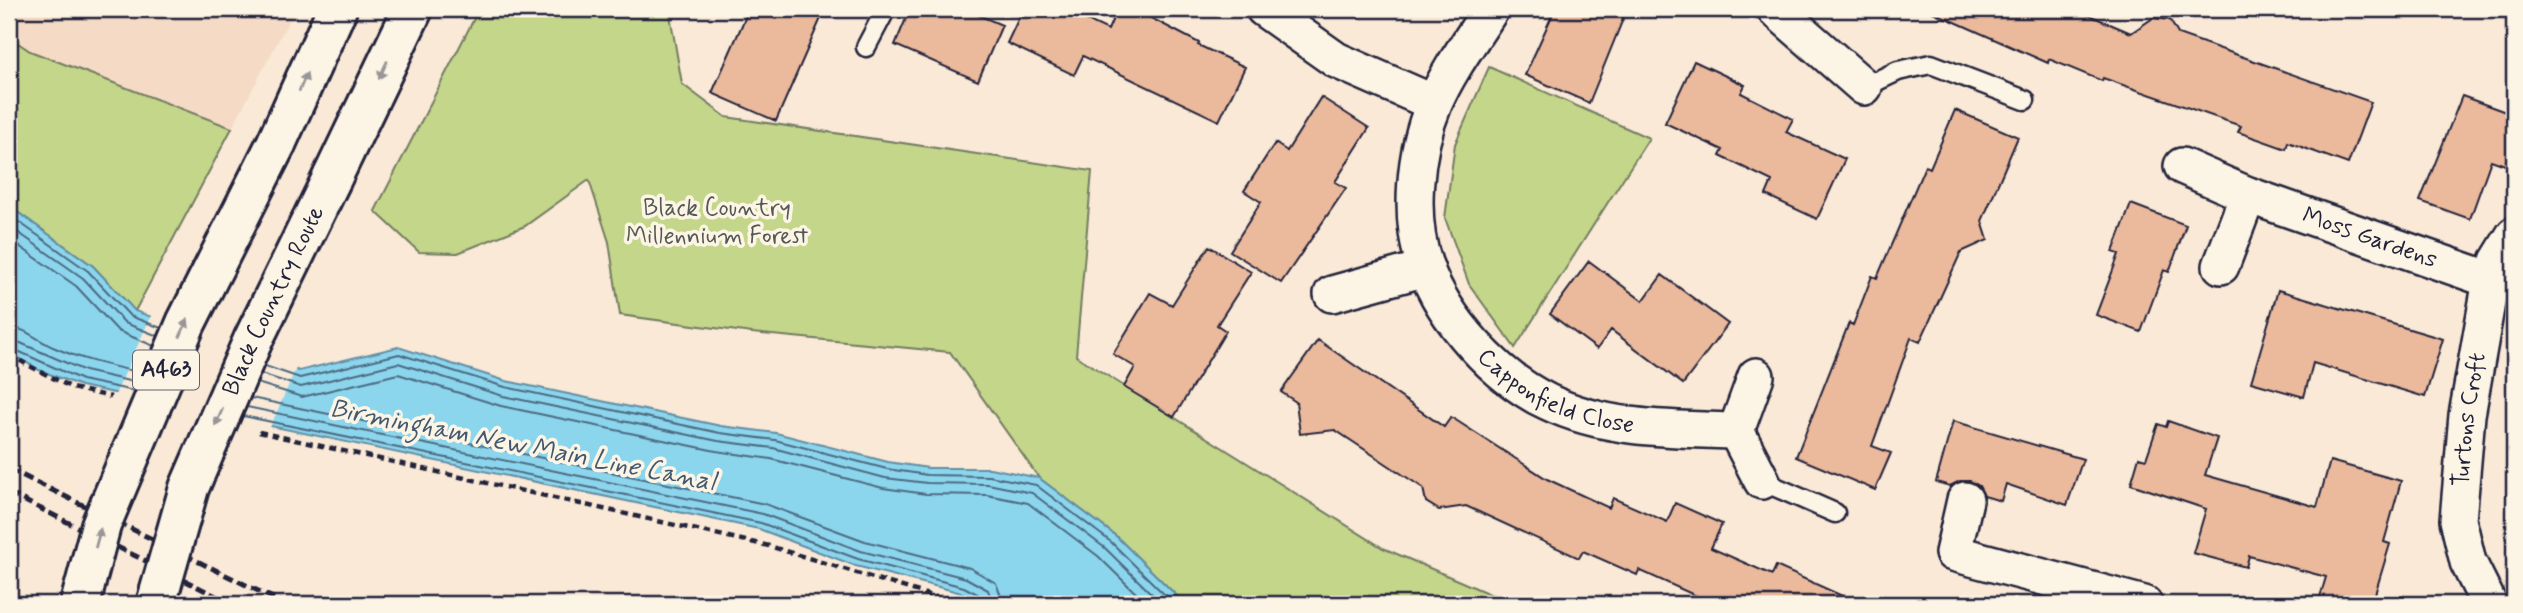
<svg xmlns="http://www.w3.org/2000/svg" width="2523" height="613" font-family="Mynerve,sans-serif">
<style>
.built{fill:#f5dbc5}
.green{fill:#c4d68a;stroke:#737c62;stroke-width:2}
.water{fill:#8cd6ed;stroke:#628ea6;stroke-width:2}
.pier{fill:#f9e9d6}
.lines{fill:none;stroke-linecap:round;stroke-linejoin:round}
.shore{stroke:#4c6a82;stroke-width:2}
.building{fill:#ebb99c;stroke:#22223b;stroke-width:2}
.lane-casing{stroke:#22223b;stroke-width:23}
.street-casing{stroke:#22223b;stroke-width:40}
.highway-casing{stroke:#22223b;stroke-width:44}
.path{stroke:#22223b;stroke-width:4.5;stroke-dasharray:7 5;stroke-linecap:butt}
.lane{stroke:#fcf5e5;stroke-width:18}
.street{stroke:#fcf5e5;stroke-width:35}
.highway{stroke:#fcf5e5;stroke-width:38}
.rail{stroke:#22223b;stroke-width:5;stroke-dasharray:10 5;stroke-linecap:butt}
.highway-bridge-casing{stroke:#22223b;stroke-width:44;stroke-linecap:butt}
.highway-bridge{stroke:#fcf5e5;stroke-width:38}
.oneway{fill:#9a9698}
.labels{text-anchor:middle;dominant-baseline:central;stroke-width:7;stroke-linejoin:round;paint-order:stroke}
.shield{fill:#fcf5e5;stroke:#63616e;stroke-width:2}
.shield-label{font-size:23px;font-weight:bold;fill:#22223b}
.park-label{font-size:24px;fill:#535853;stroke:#fcf5e5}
.street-label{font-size:24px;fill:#22223b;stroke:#fcf5e5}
.water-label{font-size:26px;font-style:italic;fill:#425870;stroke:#fcf5e5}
</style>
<rect width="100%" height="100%" fill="#f9e9d6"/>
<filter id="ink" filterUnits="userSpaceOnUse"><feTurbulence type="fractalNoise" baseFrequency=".0143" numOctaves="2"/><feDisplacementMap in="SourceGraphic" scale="14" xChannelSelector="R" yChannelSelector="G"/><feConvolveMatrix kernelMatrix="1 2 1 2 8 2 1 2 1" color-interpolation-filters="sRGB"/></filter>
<g filter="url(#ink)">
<!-- built -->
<path class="built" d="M9,9H295L135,311L93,266L9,206Z"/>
<!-- green -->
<path class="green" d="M479,9H669L682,84L726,117L1092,171L1076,356L1383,548L1513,604H1185L1116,536L1039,478L950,352L752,333L620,315L609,242L589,180L525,226L458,253L419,252L375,211Z
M9,37L30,51L232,128L135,311L93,266L9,206Z
M1489,67L1649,138L1515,348L1469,284L1445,218L1455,144Z"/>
<!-- water -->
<path class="water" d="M9,206L93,266L135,311L299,371L398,347L506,381L721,426L776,433L888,462L928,468H990L1039,478L1116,536L1185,604H983L962,593L856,566L759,529L81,386L39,370L9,352Z"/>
<!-- pier -->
<path class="pier" d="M152,314L297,366L268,432L114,397Z"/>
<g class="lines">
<!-- shore -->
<path class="shore" d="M9,215L88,271L130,316L161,328
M9,226L83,278L125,323L158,336
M9,239L76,286L118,331L154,346
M9,327C26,328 38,341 53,347C82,360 111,366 142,373
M9,338L85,371L138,383
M9,347L82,380L134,391
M265,366L300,378L399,354L505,387L720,433L775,440L887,469L927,475L989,476L1036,485L1111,542L1174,604
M261,374L301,387L398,363L503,396L718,441L773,448L885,478L927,483L988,484L1032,493L1105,548L1162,604
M257,383L302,397L398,374L501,406L716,451L771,459L883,488L926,494L987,495L1028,503L1098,556L1147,604
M251,398L765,504L865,541L970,568L996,583L1004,604
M247,407L763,514L861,551L966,578L988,590L993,604
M243,416L761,523L858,559L964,587L981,596L984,604"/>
</g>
<!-- building -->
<path class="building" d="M749,9H825L776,121L712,93Z
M910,9H964L1002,25L978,81L895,45Z
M1023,9H1063L1108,30L1117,9H1134L1199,43L1198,45L1245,67L1219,121L1083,56L1074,75L1007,43Z
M1555,9H1627L1589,103L1525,75Z
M1926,9H2075L2131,33L2153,18L2170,20L2178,34L2371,102L2348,164L2288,142L2286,149L2238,132L2241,126L2103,78L2102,81L2049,59L2048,63Z
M1694,61L1745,85L1741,93L1793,119L1786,132L1845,159L1817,219L1766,195L1772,181L1720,156L1723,150L1665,123Z
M2462,96L2514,115V140L2505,165L2491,160L2470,219L2420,201Z
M1321,97L1369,128L1335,182L1346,188L1281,283L1230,251L1261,202L1244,191L1275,143L1287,151Z
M1955,110L2018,137L1982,221L1988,240L1961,252L1920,342L1911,338L1872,446L1891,453L1875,490L1796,457L1849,323L1853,325L1872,276L1877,278L1925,166L1930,168Z
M2131,204L2186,225L2169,272L2164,270L2141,332L2096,315L2119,254L2113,252Z
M1209,246L1251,272L1217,325L1226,331L1174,417L1124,387L1135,367L1113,354L1150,293L1172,305Z
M1589,261L1643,301L1662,275L1728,324L1683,384L1611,330L1597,349L1550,314Z
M2278,290L2443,339L2425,397L2313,363L2304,397L2251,382Z
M1318,340L1444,427L1451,417L1547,479L1609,508L1613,498L1667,522L1675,503L1722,524L1711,548L1772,575L1776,566L1860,604H1714L1639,570L1637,575L1583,551L1579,558L1466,506L1439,510L1426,502L1423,488L1335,430L1300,434L1296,402L1281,392Z
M1953,421L2083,459L2067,505L2006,484L2001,501L1984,496L1979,486L1970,481H1960L1950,486L1936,482Z
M2168,421L2217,438L2205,475L2317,507L2330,461L2401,481L2384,542L2390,544L2372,604H2318L2326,577L2249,556L2246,567L2193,553L2206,509L2131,484L2139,457L2146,459L2158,424L2166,427Z"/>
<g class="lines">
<defs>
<path id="lane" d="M866,47L886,9
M1864,87L1898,71L1931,64L2025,100
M1762,481L1835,513"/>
<g id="street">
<path d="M1264,9L1336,60L1434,103"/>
<path id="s1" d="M1491,9C1472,39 1448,71 1434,104C1414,152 1408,218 1425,266C1444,320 1497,378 1548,402C1606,430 1673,429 1736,431L1756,376"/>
<path d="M1775,9L1864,87"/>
<path id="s2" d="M2182,166L2248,195L2491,280"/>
<path d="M2221,266L2248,195"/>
<path d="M1332,294L1426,268"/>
<path d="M1736,431L1762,481"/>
<path d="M1965,500L1953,553L2144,604"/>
<path id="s3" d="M2489,604L2468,562L2458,520L2467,415L2491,280L2498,261L2514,235"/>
</g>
<path id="highway" d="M276,144L337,9
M332,178L413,9"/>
</defs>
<!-- lane casing -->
<use href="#lane" class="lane-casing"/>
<!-- street casing -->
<use href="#street" class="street-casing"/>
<!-- highway casing -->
<use href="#highway" class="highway-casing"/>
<!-- path -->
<path class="path" d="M9,355L72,388L111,397
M259,432L769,546L958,604"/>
<!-- lane -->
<use href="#lane" class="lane"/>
<!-- street -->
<use href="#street" class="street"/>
<!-- highway -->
<use href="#highway" class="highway"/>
<!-- rail -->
<path class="rail" d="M9,469L285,604
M9,493L232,604"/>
<defs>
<g id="highway-bridge">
<path d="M80,604L101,525L186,323L276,144"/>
<path id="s4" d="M156,604L189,488L253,340L332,178"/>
</g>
</defs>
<!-- highway-bridge casing -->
<use href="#highway-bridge" class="highway-bridge-casing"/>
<!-- highway-bridge -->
<use href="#highway-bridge" class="highway-bridge"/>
</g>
<!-- one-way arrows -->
<defs><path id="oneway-solid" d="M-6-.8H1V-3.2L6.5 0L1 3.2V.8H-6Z" transform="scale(1.75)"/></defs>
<g class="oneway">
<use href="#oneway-solid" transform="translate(383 70) rotate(115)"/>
<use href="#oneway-solid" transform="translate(303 82) rotate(-67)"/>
<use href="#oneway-solid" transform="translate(184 328) rotate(-66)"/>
<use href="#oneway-solid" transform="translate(219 417) rotate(113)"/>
<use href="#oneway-solid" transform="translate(98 538) rotate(-75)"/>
</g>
</g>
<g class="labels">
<!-- shield labels -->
<rect class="shield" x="133" y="350.5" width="66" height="39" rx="5"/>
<g class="shield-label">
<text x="166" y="370">A463</text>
</g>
<!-- park labels -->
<g class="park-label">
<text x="717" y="208">Black Country<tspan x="717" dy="28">Millennium Forest</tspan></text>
</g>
<!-- street labels -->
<g class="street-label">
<text stroke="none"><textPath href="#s2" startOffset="201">Moss Gardens</textPath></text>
<text stroke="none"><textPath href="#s4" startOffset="326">Black Country Route</textPath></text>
<text stroke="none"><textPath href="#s1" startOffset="467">Capponfield Close</textPath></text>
<text stroke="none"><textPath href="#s3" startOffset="191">Turtons Croft</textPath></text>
</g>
<!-- water labels -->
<g class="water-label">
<text transform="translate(523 446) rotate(11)">Birmingham New Main Line Canal</text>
</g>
</g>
<!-- margin -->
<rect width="2523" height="613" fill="none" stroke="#fcf5e5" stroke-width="35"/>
<rect x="18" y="18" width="2488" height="578" fill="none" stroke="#22223b" stroke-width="2.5" filter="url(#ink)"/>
</svg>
